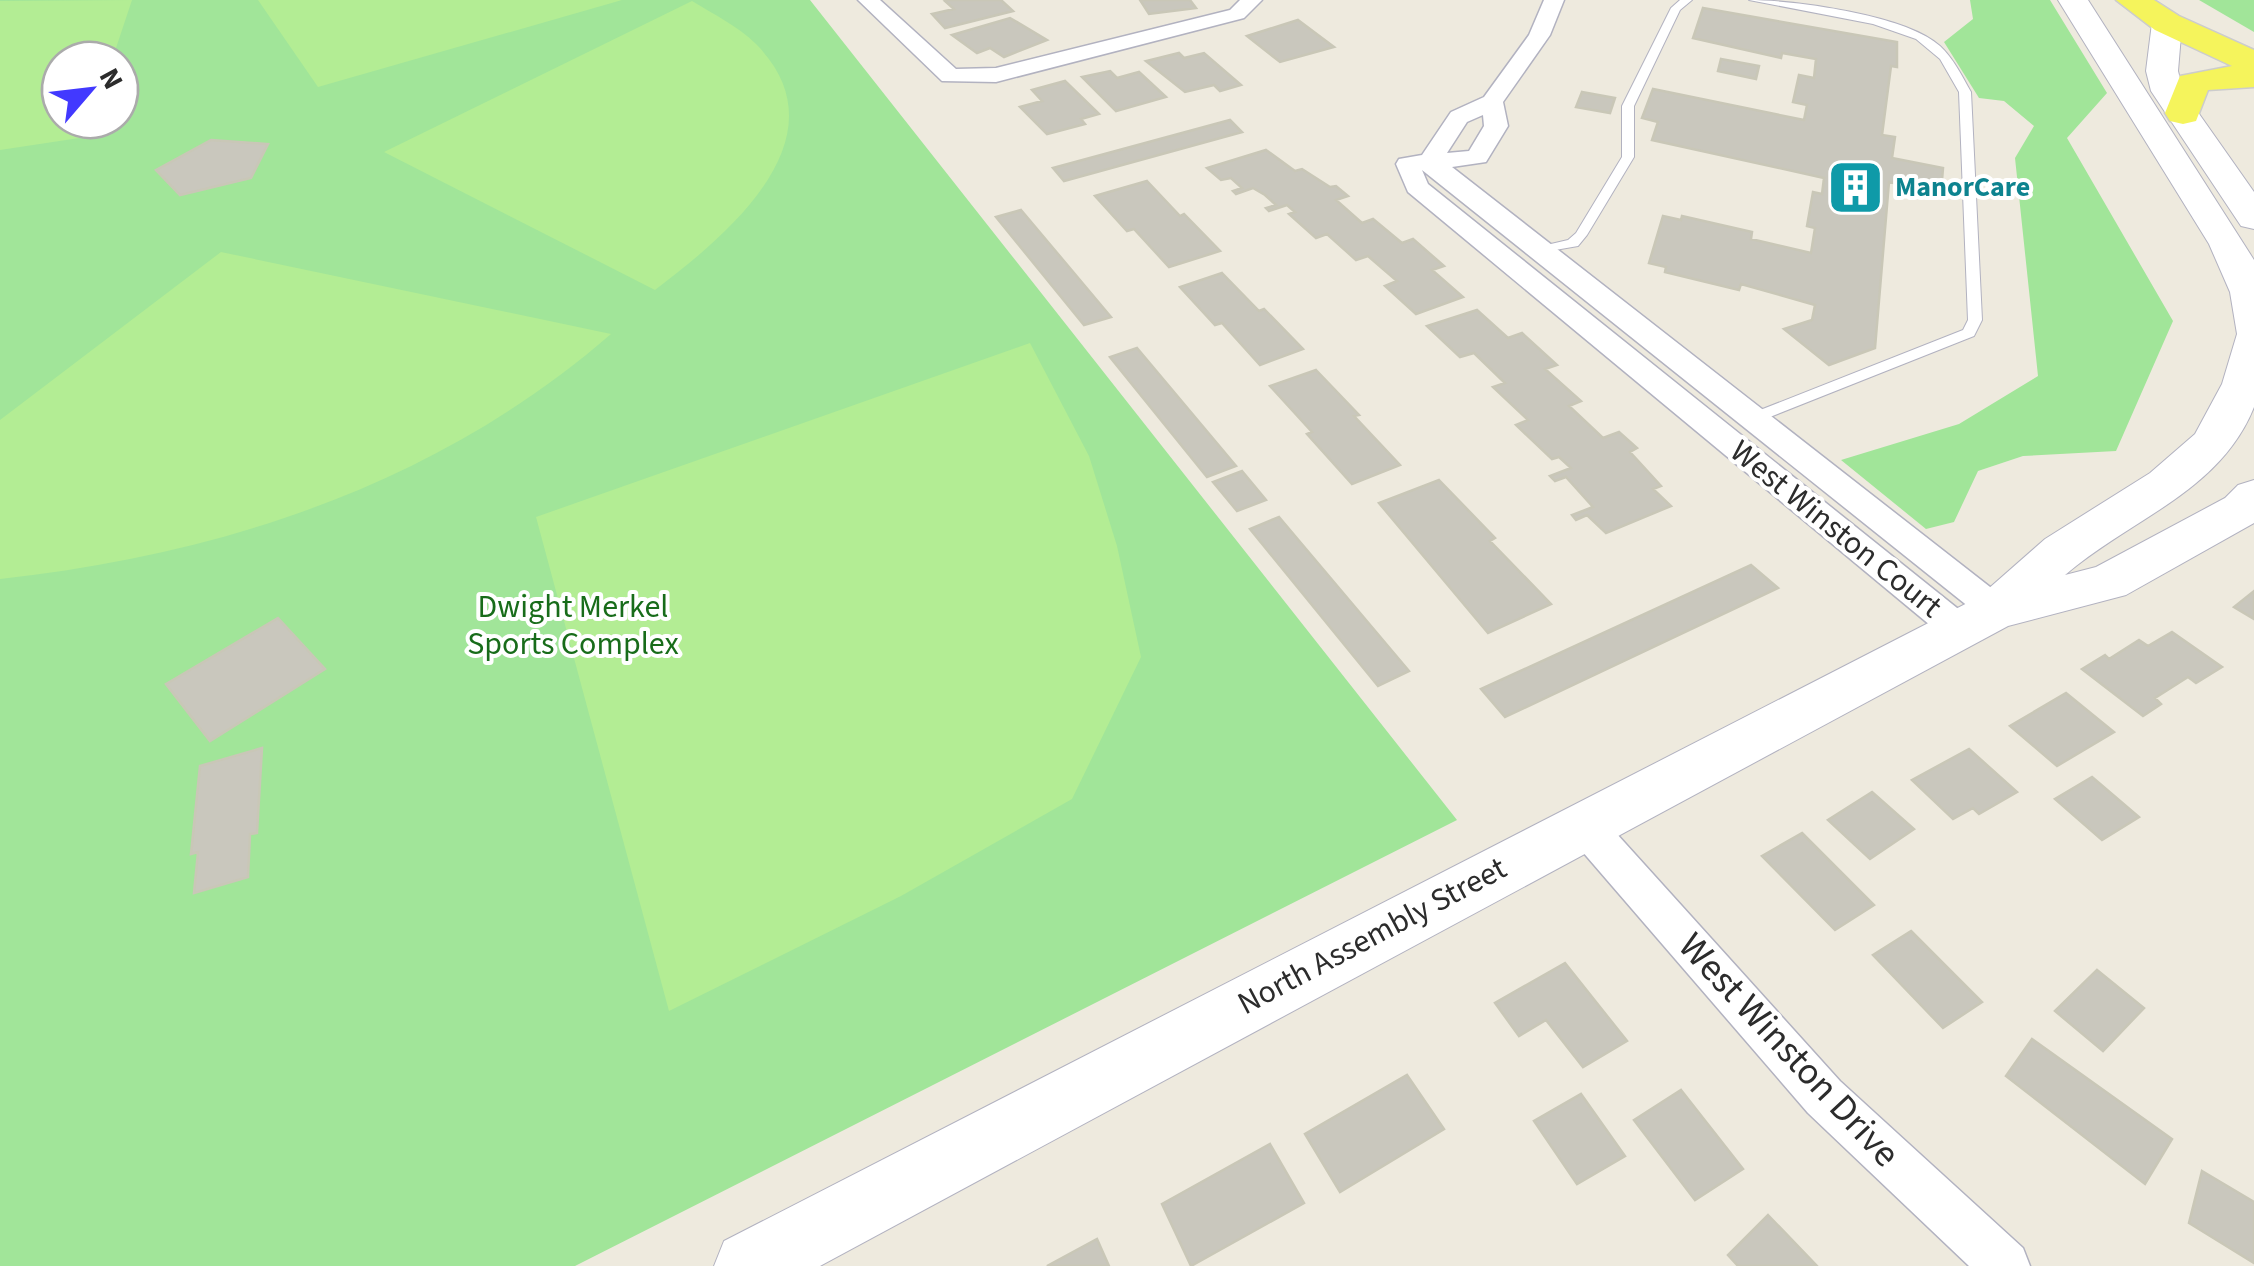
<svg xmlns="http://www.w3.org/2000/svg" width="2254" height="1266" font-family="'Source Sans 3',sans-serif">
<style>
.green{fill:#a1e599;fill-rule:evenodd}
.pitch{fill:#b3ed94}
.building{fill:#c9c7bd;stroke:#c9c7b7;stroke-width:2.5}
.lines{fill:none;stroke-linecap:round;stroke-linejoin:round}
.service-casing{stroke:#b2b2c0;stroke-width:2}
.minor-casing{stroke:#b2b2c0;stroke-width:3}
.secondary-casing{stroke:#b2b2c0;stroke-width:2}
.primary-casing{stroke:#ccc;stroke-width:3}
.service{fill:#fff;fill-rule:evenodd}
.minor{fill:#fff;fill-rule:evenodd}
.secondary{fill:#fff;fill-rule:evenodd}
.primary{fill:#f5f45c;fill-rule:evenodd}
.labels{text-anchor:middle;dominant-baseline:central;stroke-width:8;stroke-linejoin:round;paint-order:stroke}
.far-culture-label{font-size:28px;font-weight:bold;fill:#0d838f;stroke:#fff;text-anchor:start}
.street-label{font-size:32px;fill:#2c2c2c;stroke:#fff}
.park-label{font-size:32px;fill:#186c1a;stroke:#fff}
.near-street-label{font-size:38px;fill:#2c2c2c;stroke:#fff}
</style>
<rect width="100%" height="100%" fill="#eeeade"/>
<!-- green -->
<path class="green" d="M0,0H810L1457,820L575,1266H0ZM60,60H120V120H60Z
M1970,0H2050L2107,93L2067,138L2173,321L2116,451L2023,456L1978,471L1954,522L1926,529L1841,460L1959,424L2038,376L2015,158L2034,126L2004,101L1979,98L1944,42L1973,19Z
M2199,0H2254V32Z"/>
<!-- pitch -->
<path class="pitch" d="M132,0L112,60H60V120H92L86,137L0,150V1Z
M258,0H622L318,87Z
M692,1C713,14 738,26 756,44C848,137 726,236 655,290L384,152Z
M221,252L611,334C438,484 225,554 0,579V420Z
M1030,343L1089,456L1117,546L1141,657L1072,799L901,896L669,1011L536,517Z"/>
<!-- building -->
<path class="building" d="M1001,0L1013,11L945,28L932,14L954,9L945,1L948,0Z
M1140,0H1190L1196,8L1149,14Z
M1703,8L1897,42V67L1891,66L1882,135L1895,137L1892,158L1943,168L1941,193L1889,182L1875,348L1829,365L1784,329L1812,320L1815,305L1741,284L1739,290L1665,272L1666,267L1649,263L1663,216L1681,220L1682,216L1752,232L1751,239L1811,253L1815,228L1807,226L1813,192L1822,194L1824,178L1652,140L1658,122L1642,118L1653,89L1804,120L1807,105L1793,102L1799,75L1814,78L1816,59L1782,53L1781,58L1693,38Z
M1010,18L1047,40L1004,57L990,48L977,53L952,35Z
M1298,20L1334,47L1280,62L1247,36Z
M1179,53L1184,58L1204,53L1241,85L1220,91L1214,85L1185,92L1146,61Z
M1721,59L1759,66L1756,79L1718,71Z
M1110,71L1117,78L1139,72L1166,97L1116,111L1082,77Z
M1065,81L1099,114L1081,119L1085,124L1047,134L1020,107L1042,101L1032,90Z
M1582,92L1615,98L1610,113L1576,107Z
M1230,120L1242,132L1064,181L1053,168Z
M211,140L268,144L251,178L180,195L156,170Z
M1266,150L1295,171L1302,169L1330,187L1336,186L1348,196L1336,200L1362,223L1373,219L1402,243L1413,239L1444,266L1432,270L1463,297L1416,314L1385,286L1397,281L1368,256L1356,260L1327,234L1316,238L1289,214L1295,212L1287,205L1269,211L1266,208L1276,205L1265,195L1253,188L1236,194L1233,191L1242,188L1231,178L1221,180L1207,168Z
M1147,181L1180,216L1184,214L1220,251L1169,267L1134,229L1127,231L1095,196Z
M1021,210L1111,317L1084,325L996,217Z
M1222,273L1259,311L1264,309L1303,349L1260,365L1222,323L1215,325L1180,287Z
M1477,310L1508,338L1522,333L1557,365L1545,369L1581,401L1569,406L1603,438L1619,432L1637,448L1630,452L1661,486L1653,489L1671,506L1606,533L1587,515L1576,520L1572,515L1593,507L1566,477L1555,481L1550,476L1571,468L1559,457L1552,459L1516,425L1528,420L1493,387L1505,383L1474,353L1460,357L1427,326Z
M1137,348L1236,466L1207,477L1110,357Z
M1316,370L1359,415L1354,416L1400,465L1352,484L1307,434L1312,432L1270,386Z
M1242,471L1266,500L1237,511L1213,482Z
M1439,480L1495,538L1490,541L1551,604L1488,633L1379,503Z
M1279,517L1409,671L1378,686L1250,529Z
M1751,565L1778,588L1505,717L1481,689Z
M2254,591V619L2234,607Z
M278,618L325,669L210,741L166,684Z
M2172,632L2222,667L2196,683L2188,677L2155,698L2161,704L2143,716L2082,669L2105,655L2109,659L2139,640L2148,646Z
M2066,693L2114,732L2057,766L2010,726Z
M262,748L257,833L250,834L248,877L194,893L198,852L191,854L200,766Z
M1969,749L2017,792L1979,814L1973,808L1953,819L1912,780Z
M2092,777L2139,817L2102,840L2055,799Z
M1872,792L1914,829L1870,859L1828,820Z
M1802,833L1874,905L1835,930L1762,856Z
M1911,931L1982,1002L1943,1028L1873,955Z
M1565,963L1627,1041L1583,1067L1546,1020L1519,1036L1495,1003Z
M2097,970L2144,1008L2103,1051L2055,1011Z
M2032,1039L2172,1139L2145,1184L2006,1076Z
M1407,1075L1444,1129L1340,1192L1305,1134Z
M1681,1090L1743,1169L1695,1200L1634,1120Z
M1581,1094L1625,1156L1577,1184L1534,1121Z
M1270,1144L1304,1203L1191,1266L1162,1204Z
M2202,1171L2254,1202V1263L2189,1223Z
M1768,1215L1817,1266H1738L1728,1255Z
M1097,1239L1109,1266H1047Z"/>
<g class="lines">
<defs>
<path id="service" d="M1680,0H1692L1680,10L1634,106V157L1587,235L1578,246L1538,253V247L1568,240L1576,233L1622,157V106L1671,8Z
M1749,0C1794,0 1907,15 1940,46C1953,58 1962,76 1971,92L1982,320L1974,336L1755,423L1750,422L1747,418L1750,414L1963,330L1968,320L1959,92L1940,59L1916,39L1873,24Z"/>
<path id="minor" d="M858,0H880L956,69L996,68L1230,10L1240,0H1262L1244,18L996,82L942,81Z
M1544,0H1564L1550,35L1503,102L1508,126L1486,162L1452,167L2008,601L2013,610L2008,619L1996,623L1984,619L1422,170L1428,184L1972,620L1977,630L1972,640L1960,644L1948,640L1408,192L1396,164L1399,159L1422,155L1451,112L1484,97L1529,35ZM1483,115L1484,126L1469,151L1447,153L1467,122Z
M1583,807L1597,812L1840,1081L2023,1248L2030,1266H1969L1808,1113L1569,836L1563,824L1569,812Z"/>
<path id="secondary" d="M2058,0H2088L2254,260V407C2220,492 2130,519 2065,575L2096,567L2225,498L2238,485L2254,480V523L2126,595L2008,626L820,1266H714L724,1241L1979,597L2045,539L2150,473L2195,434L2222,384L2237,334L2230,292L2209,244Z
M2167,14L2178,17L2182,23L2178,71L2183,91L2254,192V229L2241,226L2151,91L2146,71L2152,23L2156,17Z"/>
<path id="primary" d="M2116,0H2154L2179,16L2254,50V87L2208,90L2196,121L2183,124L2170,121L2165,113L2180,76L2232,66L2155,30Z"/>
</defs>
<!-- service casing -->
<use href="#service" class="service-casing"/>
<!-- minor casing -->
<use href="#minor" class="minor-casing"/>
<!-- secondary casing -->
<use href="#secondary" class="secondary-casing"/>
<!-- primary casing -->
<use href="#primary" class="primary-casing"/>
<!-- service -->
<use href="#service" class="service"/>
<!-- minor -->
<use href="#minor" class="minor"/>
<!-- secondary -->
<use href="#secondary" class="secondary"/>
<!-- primary -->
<use href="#primary" class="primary"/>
</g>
<!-- icons -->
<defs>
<symbol id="building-square" viewBox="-11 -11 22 22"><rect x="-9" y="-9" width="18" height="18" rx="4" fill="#0f9aa8" stroke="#fff"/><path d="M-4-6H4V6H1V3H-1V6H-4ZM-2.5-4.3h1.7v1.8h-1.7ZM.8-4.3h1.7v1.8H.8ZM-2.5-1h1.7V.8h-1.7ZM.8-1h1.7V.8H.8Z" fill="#fff"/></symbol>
</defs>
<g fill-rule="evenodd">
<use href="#building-square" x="1824" y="156" width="63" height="63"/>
</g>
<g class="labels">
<!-- far-culture labels -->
<g class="far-culture-label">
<text x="1895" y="187">ManorCare</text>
</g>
<!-- street labels -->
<g class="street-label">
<text transform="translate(1836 529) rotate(39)">West Winston Court</text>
<text transform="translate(1372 936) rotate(-28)">North Assembly Street</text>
</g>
<!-- park labels -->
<g class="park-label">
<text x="573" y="607">Dwight Merkel<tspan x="573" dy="37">Sports Complex</tspan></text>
</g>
<!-- near-street labels -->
<g class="near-street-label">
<text transform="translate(1789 1050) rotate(47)">West Winston Drive</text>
</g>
</g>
<!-- north arrow -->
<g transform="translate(90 90) rotate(62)"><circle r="48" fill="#ffffff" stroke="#ababab" stroke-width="2.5"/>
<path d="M0-8L18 38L0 25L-18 38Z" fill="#4239ff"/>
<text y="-15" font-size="28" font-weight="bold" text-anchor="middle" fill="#2c2c2c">N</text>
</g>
</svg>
